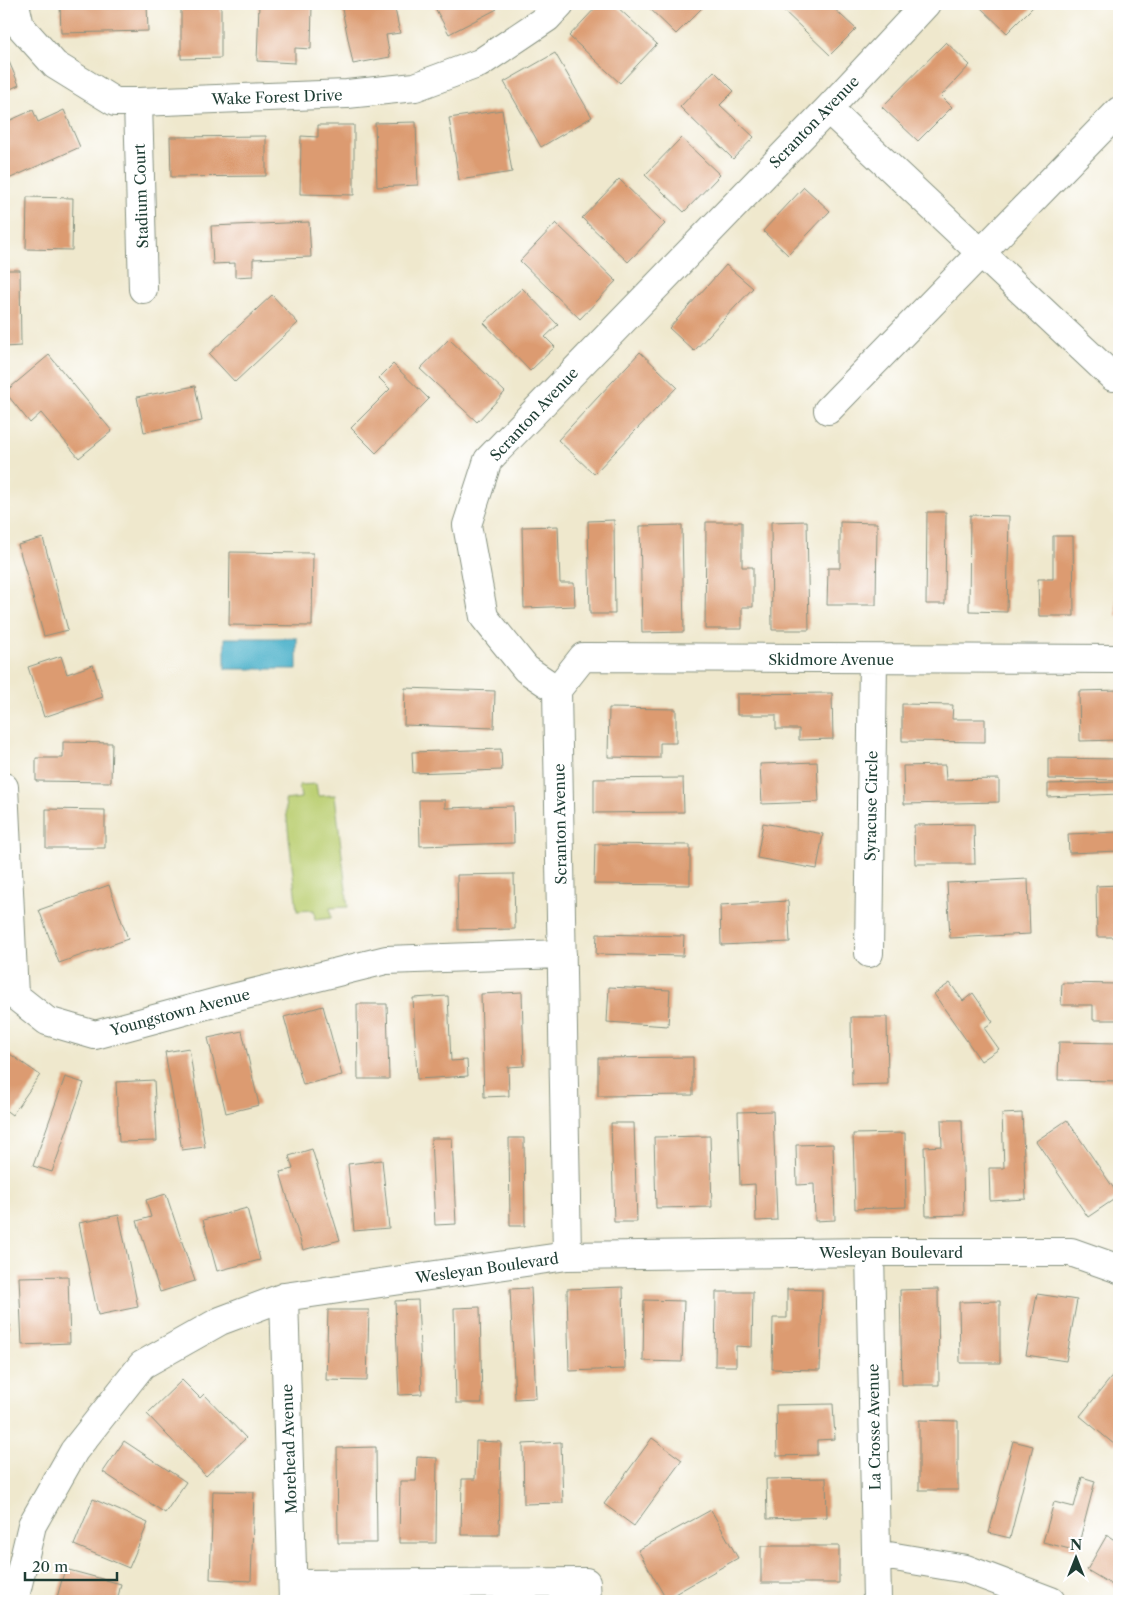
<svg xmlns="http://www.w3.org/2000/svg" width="1123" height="1605" font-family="'Libre Caslon Text',serif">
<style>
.green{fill:#bbcf72;stroke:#6d8653}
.water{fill:#4ab0c9;stroke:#34767e}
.building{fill:#dc9b71}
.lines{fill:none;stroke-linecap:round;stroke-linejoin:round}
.minor-casing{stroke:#879280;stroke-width:30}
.minor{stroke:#fff;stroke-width:28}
.labels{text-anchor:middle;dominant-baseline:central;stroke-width:4;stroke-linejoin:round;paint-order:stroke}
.street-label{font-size:15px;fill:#1f3d34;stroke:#fff}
</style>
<rect width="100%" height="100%" fill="#fff"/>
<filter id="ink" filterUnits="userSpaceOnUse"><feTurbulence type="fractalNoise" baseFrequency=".02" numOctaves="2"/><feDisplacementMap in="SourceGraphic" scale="10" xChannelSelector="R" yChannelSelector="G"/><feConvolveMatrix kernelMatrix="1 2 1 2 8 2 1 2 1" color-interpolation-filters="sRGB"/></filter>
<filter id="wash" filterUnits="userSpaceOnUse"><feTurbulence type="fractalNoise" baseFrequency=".0096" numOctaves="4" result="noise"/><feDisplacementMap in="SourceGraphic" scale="20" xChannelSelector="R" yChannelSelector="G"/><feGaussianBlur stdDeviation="1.12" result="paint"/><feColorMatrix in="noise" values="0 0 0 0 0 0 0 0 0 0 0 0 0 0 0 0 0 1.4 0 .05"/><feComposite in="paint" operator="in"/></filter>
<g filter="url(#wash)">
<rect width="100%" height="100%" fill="#efe8cd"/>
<!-- green -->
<path class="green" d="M316,784L318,796L335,795L348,907L330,908L331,918L315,920L314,910L297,911L285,800L301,798L299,785Z"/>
<!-- water -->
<path class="water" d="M225,638H297V669H225Z"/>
<g id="blocks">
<!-- building -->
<path class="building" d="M60,4H147L148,31L61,33Z
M181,4H221V58L181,59Z
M259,4H312L311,49L295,48V63L257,61Z
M341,4H394L400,33L386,35L390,57L353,64Z
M433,4H494L497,9L449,34Z
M599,4H614L657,44L620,83L569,36Z
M645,4H706L676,34Z
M783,4H829L856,29L830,55L780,7Z
M983,4H1036L1007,33L980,7Z
M946,42L970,65L941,96L952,107L918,141L882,107Z
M4,50L19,85L4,92Z
M555,53L592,117L541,147L504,82Z
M714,71L734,91L720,105L754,137L733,159L680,107Z
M33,110L38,122L64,110L80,147L4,181V123Z
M502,110L512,172L459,180L449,118Z
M416,122L418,185L377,187L375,123Z
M318,125H354V195L300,194L301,136L318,137Z
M266,136V176L171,177L170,137Z
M681,138L720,175L684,212L645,175Z
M619,179L665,224L628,262L582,218Z
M804,187L830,211L788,255L763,231Z
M27,197L73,198L72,250L26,249Z
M309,222L311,257L253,259V276L235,277V263L213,264L211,226Z
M556,223L616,281L580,319L520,261Z
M726,265L753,288L694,351L669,328Z
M4,270H20L21,346L4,347Z
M522,288L558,325L545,337L555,347L530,371L484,323Z
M272,295L298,323L235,382L209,354Z
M449,339L505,392L477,422L420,369Z
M640,352L677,387L594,474L558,440Z
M49,355L112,431L79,458L41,413L30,423L5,392Z
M393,364L429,399L376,453L351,428L390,389L379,378Z
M195,386L202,421L144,432L137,397Z
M927,512H946L945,604H926Z
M970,515L1009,516L1007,612L969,611Z
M614,520L615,614H590L588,521Z
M1115,520H1119V616H1116Z
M807,521L809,630H772L771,522Z
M706,522H742V567H753V607H742V629H705Z
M840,522L877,523L876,605H827L828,568H840Z
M682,525L684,632L642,633L640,526Z
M558,526L560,583H574L575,606L524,608L522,527Z
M1053,536H1073L1074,616H1039L1038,579H1053Z
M43,538L68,630L44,636L18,545Z
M230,552L313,553L312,626L229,625Z
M61,656L67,674L93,665L103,697L44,717L28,667Z
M405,688L495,691L494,728L404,725Z
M1119,690V740L1080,741L1079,691Z
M832,693L833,739L799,740V729H776V715H737V694Z
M902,704L953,705L952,719H985V742L902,741Z
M609,708L676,709V743H660V758L608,757Z
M63,742L112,743L111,782L36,781V758H63Z
M501,749L502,770L413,773L412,752Z
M1048,758L1119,759V780L1048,779Z
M817,762L819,802L762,804L760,764Z
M945,765L946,780L999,779V802L904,804L903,766Z
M683,778L684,812L594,813V779Z
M1119,782V794L1048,797V784Z
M419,800H445V808L513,806L514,843L420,846Z
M46,809L105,810V848H46Z
M763,823L823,834L817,869L757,858Z
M974,824L975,864H915L914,825Z
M1119,832V851L1069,853L1068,834Z
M595,844L690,845V885L594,884Z
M514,874L515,929L458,930L457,875Z
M1028,879L1030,934L950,938L947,883Z
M109,885L128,939L59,963L39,910Z
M1119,885V937H1097L1096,886Z
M788,901L790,942L721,945L720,905Z
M597,934L684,936L683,956L596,954Z
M950,983L963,1001L973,993L993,1022L984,1028L999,1049L981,1061L934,994Z
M1062,983L1119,984V1020H1093V1005H1061Z
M609,987L670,990L668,1026L607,1022Z
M522,992L524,1066L508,1067L509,1096L484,1097L481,994Z
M448,996L451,1061L467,1060L468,1076L417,1079L413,998Z
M357,1004H387L389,1079H358Z
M323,1006L342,1075L303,1085L284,1017Z
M851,1017H887L888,1084L852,1085Z
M242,1031L259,1105L226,1113L208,1038Z
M1059,1042L1119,1043V1081L1058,1080Z
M189,1048L205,1147L182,1150L165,1052Z
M7,1052L40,1075L12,1115L4,1109V1056Z
M693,1057V1095L598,1096V1058Z
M65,1077L84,1083L52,1172L33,1166Z
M154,1080L157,1141L119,1142L116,1082Z
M773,1111L777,1220L756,1221L755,1184L740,1185L738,1112Z
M1022,1113L1026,1199L990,1201L989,1168H1004L1002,1114Z
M941,1120H962L964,1215L926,1216L924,1147L942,1146Z
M1067,1120L1119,1196L1088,1217L1036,1141Z
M611,1123H634L637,1222H614Z
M905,1133L906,1207L855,1209L853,1134Z
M710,1136L712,1207L656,1208L654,1137Z
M431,1138H452L456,1224L435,1225Z
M509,1138H524L525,1226H510Z
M833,1144L835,1220L815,1221L814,1184L797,1185L796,1145Z
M312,1149L340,1240L303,1250L280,1172L293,1169L289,1156Z
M382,1160L389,1228L354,1231L348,1164Z
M166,1194L195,1281L160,1292L137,1221L151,1217L146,1200Z
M247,1208L260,1260L217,1271L203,1220Z
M119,1215L138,1307L98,1315L79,1223Z
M68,1276L70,1343L22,1345L19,1277Z
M623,1287L625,1369L569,1371L567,1289Z
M531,1288L536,1398L515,1399L510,1289Z
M787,1289L822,1290L820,1370L772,1369L773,1318H787Z
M938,1289L939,1385H902L900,1290Z
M716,1292H753L752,1347L736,1346V1366H715Z
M1037,1294L1077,1300L1066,1361L1026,1355Z
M418,1300L422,1394L399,1395L395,1301Z
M644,1300L684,1301L682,1362L643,1361Z
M1000,1301V1363H960L959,1302Z
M480,1307L482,1403H456L454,1308Z
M328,1310H369L367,1381L326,1380Z
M4,1318L11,1326L4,1333Z
M1119,1368V1440L1115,1445L1080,1416Z
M182,1380L200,1398L204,1394L246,1438L206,1476L147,1414Z
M833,1404L835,1439L817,1440V1455L777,1456L776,1405Z
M919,1420L958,1421V1490H919Z
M652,1438L682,1460L634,1526L604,1504Z
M124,1441L186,1482L165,1513L103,1472Z
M476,1441L501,1442L499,1535H461L462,1479H475Z
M1013,1441L1033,1446L1010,1538L989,1533Z
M561,1442L563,1503L524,1504L523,1444Z
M376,1447L377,1543H338L337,1448Z
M417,1457L437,1458L436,1543H399L400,1481H416Z
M1082,1477L1095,1481L1077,1551L1043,1542L1054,1502L1074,1507Z
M826,1478L827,1517L767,1519L766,1479Z
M213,1491L254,1492L251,1581L210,1579Z
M93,1499L148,1523L129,1568L74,1545Z
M711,1510L738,1558L666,1599L638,1550Z
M1107,1535L1119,1543V1589L1087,1570Z
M761,1546H839V1583H761Z
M65,1569L121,1584L117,1601H56Z"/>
</g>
</g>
<g filter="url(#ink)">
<use href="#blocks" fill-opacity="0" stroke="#879280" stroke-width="1"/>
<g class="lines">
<defs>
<path id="minor" d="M15,4L20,26L55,65L115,102H138L347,94L415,87L480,63L547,18L560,4
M138,102L143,289
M828,109L1113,377
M828,410L1119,111
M557,690L526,669L484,617L467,525L488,460L828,109L926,4
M557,690L583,657L1119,659
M557,690L567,1256
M4,787L14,995L47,1021L95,1035L221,1001L386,960L562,954
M869,953L873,659
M870,1252L877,1601
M284,1297L293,1601
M877,1554L966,1569L1051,1601
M293,1584L586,1582L587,1601
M14,1601L32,1525L74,1451L142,1365L220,1321L284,1297L567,1256L870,1252H1071L1119,1269"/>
</defs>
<!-- minor casing -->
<use href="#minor" class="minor-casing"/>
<!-- minor -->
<use href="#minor" class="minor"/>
</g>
</g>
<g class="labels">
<!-- street labels -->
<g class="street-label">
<text transform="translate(277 97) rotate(-2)">Wake Forest Drive</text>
<text transform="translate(814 122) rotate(-46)">Scranton Avenue</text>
<text transform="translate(141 196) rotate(-92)">Stadium Court</text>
<text transform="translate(534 414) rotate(-47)">Scranton Avenue</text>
<text x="831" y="659">Skidmore Avenue</text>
<text transform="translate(871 806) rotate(-89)">Syracuse Circle</text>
<text transform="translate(560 824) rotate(-91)">Scranton Avenue</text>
<text transform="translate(180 1012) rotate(-15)">Youngstown Avenue</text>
<text x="891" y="1252">Wesleyan Boulevard</text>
<text transform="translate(487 1268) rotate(-8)">Wesleyan Boulevard</text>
<text transform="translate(874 1427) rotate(-91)">La Crosse Avenue</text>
<text transform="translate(289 1449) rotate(-92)">Morehead Avenue</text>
</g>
</g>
<!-- margin -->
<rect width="1123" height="1605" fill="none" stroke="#fff" stroke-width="20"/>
<!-- north arrow -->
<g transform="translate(1076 1558)" stroke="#ffffff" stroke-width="4" paint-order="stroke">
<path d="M0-4L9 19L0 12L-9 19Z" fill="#1f3d34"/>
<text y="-8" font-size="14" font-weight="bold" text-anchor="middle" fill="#1f3d34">N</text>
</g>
<!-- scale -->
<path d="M25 1572v8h92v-8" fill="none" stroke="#1f3d34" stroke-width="2.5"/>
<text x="32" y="1572" font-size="15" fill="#1f3d34" stroke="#ffffff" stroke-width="4" paint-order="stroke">20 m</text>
</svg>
